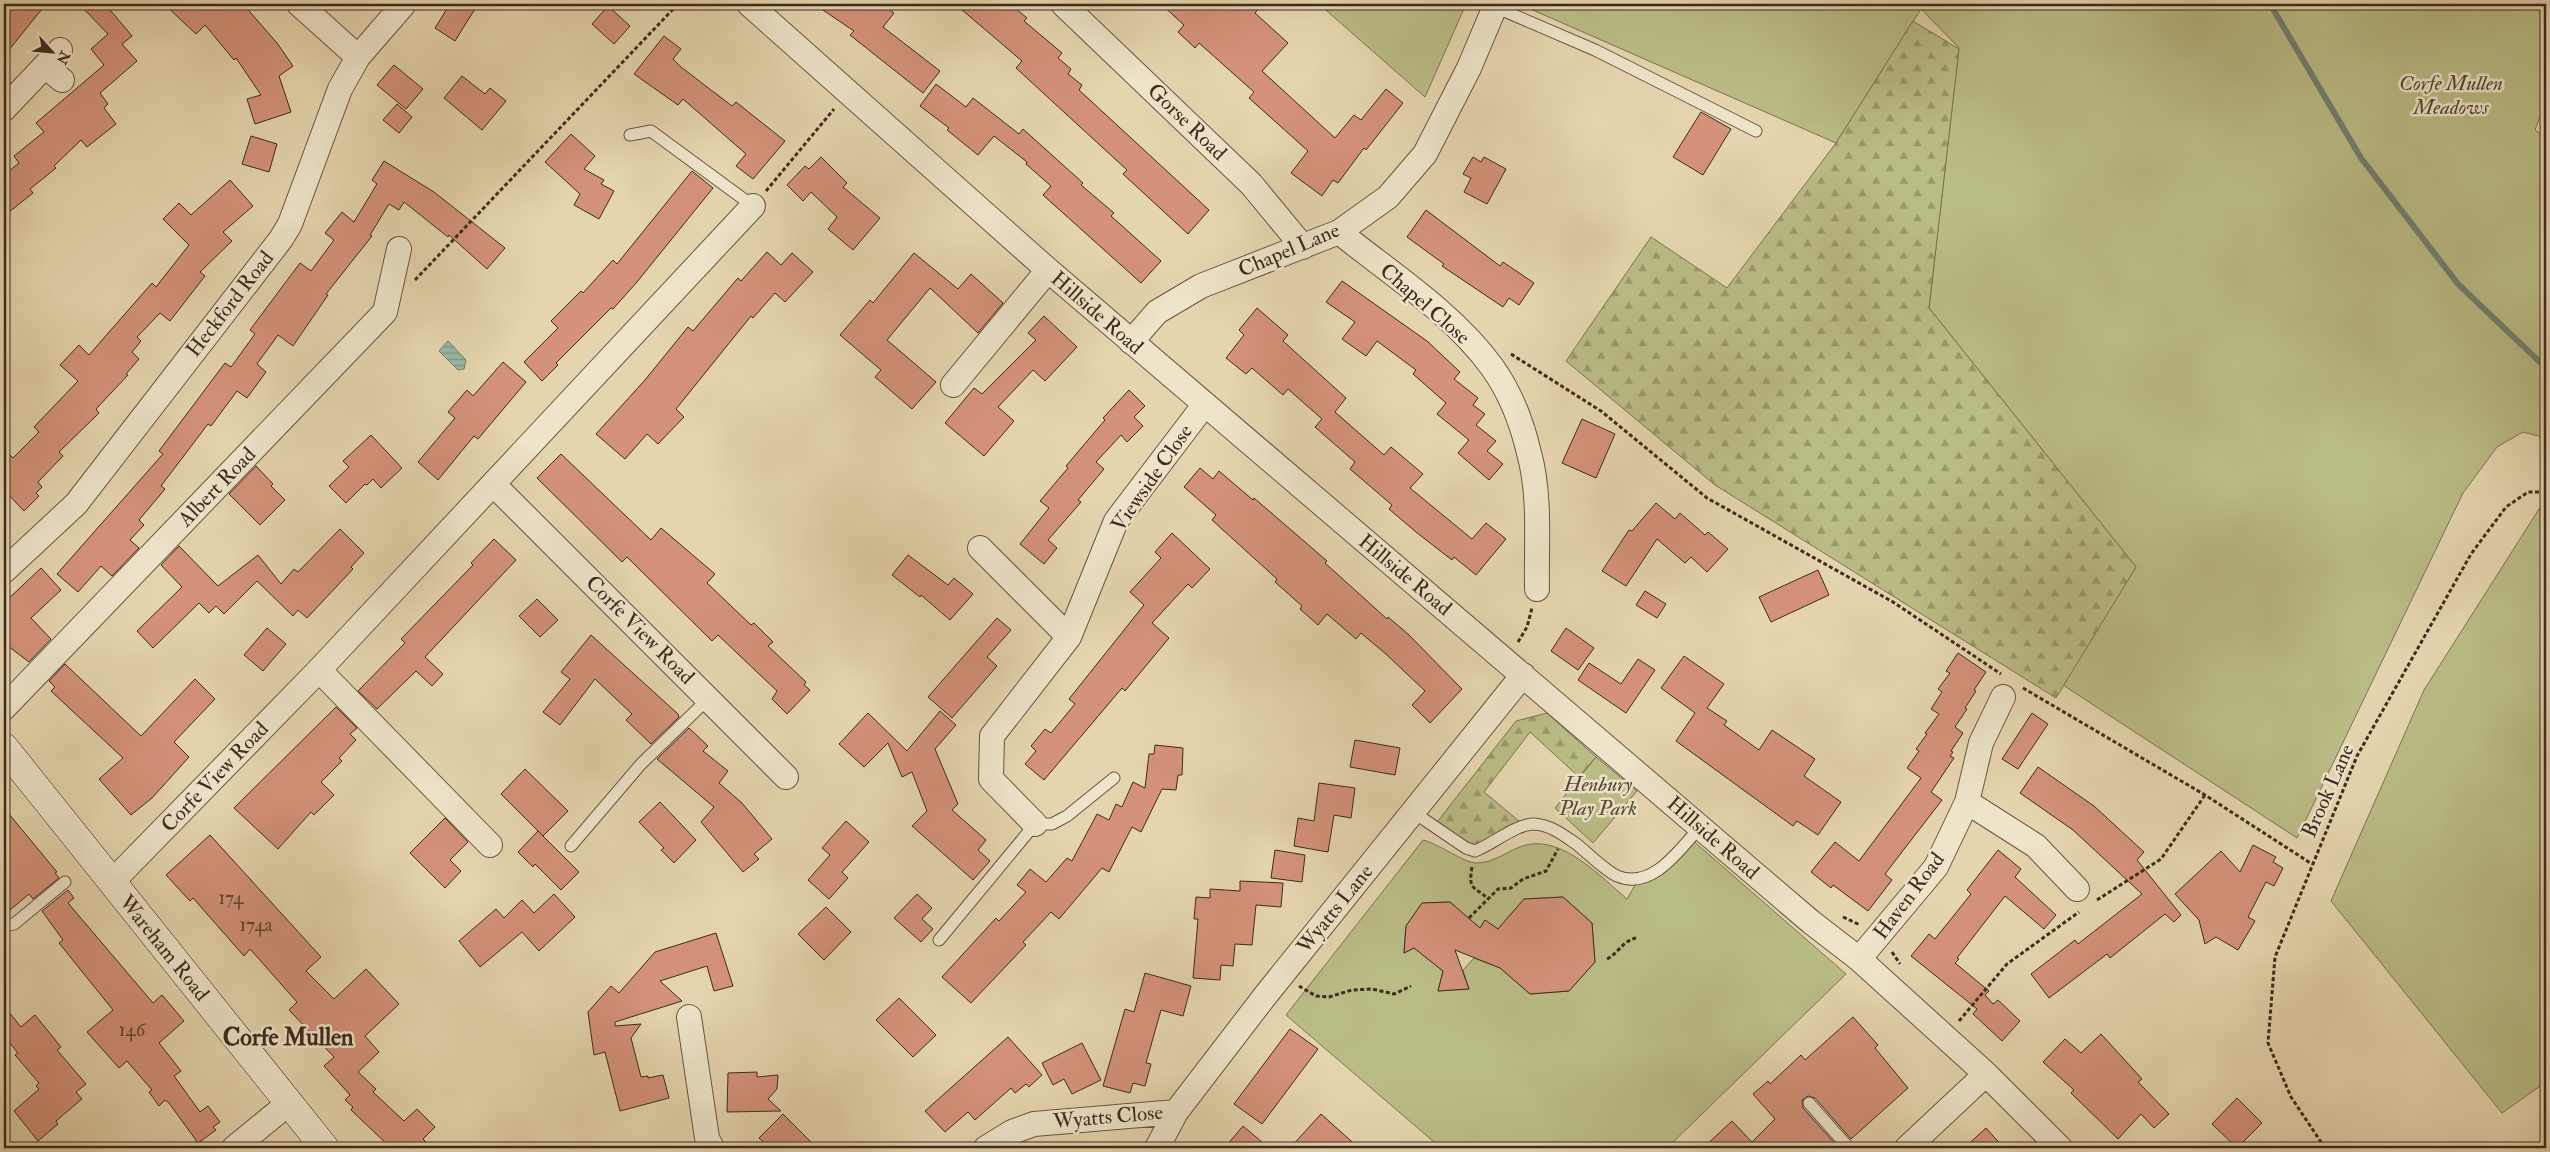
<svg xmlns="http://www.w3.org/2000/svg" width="2550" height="1152" font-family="'IM FELL Double Pica',serif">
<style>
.green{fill:#babc86;stroke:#7c7452;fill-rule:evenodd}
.forest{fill:url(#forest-firs);stroke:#7c7452}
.water{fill:url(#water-rules);stroke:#728071}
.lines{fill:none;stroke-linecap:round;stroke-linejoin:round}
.stream{stroke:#728071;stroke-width:6}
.building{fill:#d4927a;stroke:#3d2b1e}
.lane-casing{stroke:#675642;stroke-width:13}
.street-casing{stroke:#675642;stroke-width:26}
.secondary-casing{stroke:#3d2b1e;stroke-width:29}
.path{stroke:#3d2b1e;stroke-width:3;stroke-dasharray:4 2.5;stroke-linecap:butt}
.lane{stroke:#eee4ca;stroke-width:11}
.street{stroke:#eee4ca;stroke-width:24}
.secondary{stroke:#eee4ca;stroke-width:28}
.labels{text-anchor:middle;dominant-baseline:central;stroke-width:5;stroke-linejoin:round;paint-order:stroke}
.number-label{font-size:19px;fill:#634535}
.park-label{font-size:21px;font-style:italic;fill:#564833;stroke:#eee4ca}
.street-label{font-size:21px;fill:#3d2b1e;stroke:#eee4ca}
.quarter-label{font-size:24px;font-weight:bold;fill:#3d2b1e;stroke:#eee4ca}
</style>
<defs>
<pattern id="forest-firs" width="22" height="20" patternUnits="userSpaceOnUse" patternTransform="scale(1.25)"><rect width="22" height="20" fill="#babc86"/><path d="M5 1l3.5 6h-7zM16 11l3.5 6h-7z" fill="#98996d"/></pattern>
<pattern id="water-rules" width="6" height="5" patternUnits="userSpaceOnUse" patternTransform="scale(1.25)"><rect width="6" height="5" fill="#96b9a8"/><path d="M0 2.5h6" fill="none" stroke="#7c9788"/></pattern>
</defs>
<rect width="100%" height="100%" fill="#e5d5ae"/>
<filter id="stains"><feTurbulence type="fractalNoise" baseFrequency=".004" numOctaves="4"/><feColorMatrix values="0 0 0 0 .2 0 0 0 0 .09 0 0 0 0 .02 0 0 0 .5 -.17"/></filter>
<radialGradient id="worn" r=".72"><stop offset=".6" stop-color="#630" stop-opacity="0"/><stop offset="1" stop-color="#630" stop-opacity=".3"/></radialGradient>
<!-- green -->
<path class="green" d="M1319,4H1466L1425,97Z
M1519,4H2546V101L2535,130L2546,137V438L2523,432L2497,447L2463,493L2297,838L2063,685L2136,567L1929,308L1959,48L1921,9L1836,143Z
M2539,509L2546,514V1082L2502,1113L2331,901L2424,690Z
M1596,757L1637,791L1593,843L1555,808Z
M1690,838L1846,974L1667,1148H1441L1286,1015L1423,840C1439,844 1463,862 1475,863C1494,864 1509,849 1526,845C1563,836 1601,877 1627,899L1638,880ZM1563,897L1592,923L1595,962L1569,991L1530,994L1500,968L1474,958L1463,970L1469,989L1438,991L1443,971L1414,948L1404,953L1406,926L1422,903L1450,902L1480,928L1485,920L1498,929L1524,899Z"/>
<!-- forest -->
<path class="forest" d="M1913,21L1959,49L1929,308L2136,567L2056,698L1715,485L1566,361L1651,237L1727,288L1836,143Z
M1547,713L1596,757L1579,777L1530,732L1484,792L1525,826L1475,851L1434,826L1516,721Z"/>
<!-- water -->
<path class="water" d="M448,341L466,360L464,369L458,370L439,351Z"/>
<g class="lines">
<!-- stream -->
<path class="stream" d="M2270,4L2361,158L2458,284L2546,368"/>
</g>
<!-- building -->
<path class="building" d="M11,4H46L4,56V13Z
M79,4H105L132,36L122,44L137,61L100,93L108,104L104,108L116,124L87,147L81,140L54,166L56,168L30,189L33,193L4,216V175L19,163L14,156L44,132L36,123L104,65L91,49L108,34Z
M164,4H243L277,43L293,66L279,76L291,112L255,124L247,99L261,95L236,58L234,60L205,25L196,34Z
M450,4H478L455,41L435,28Z
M814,4H883L894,13L883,27L940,71L923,93L850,35L854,31Z
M955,4H1010L1027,18L1024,21L1062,53L1058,58L1071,69L1068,74L1082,85L1079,90L1209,210L1188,234L1123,174L1127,170L1016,68L1022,61Z
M1161,4H1263L1255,13L1288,43L1262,71L1335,138L1354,115L1361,120L1386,89L1403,103L1366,150L1364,148L1338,183L1333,180L1322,196L1291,173L1308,151L1249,98L1254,92L1199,43L1195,48L1178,32L1184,25Z
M608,6L630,26L614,44L592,24Z
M664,36L681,49L673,59L681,67L732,106L736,102L785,141L753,179L736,166L746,154L683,99L678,105L634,74Z
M394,65L423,89L406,109L377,85Z
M462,76L485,94L490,88L506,101L482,130L444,98Z
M936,84L966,107L973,98L1019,134L1023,129L1083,183L1081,185L1114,213L1111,216L1161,261L1141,283L1043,195L1051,186L1026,164L1027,162L994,136L978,155L947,130L949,128L920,106Z
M397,104L412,117L399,133L383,120Z
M1701,112L1731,129L1703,175L1673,157Z
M571,134L595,156L584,169L604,180L601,184L614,191L599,219L574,205L580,194L545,162Z
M251,136L277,144L269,172L242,164Z
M821,157L847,183L843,187L880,218L853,250L828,229L837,217L811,192L803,201L787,185L805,166L809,169Z
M1473,157L1481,162L1484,157L1506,169L1487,204L1464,192L1471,178L1463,174Z
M384,161L434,192L505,248L487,269L449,235L448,237L404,202L399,210L389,204L370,235L372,236L326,294L328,295L293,346L278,335L257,364L266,372L247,398L237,391L211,426L208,424L161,486L165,489L139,520L144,525L130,540L139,548L112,576L101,566L78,592L57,574L163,454L159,451L225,363L231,367L255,334L250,330L300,263L311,271L334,240L325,233L342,212L354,222L377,184L372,180Z
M692,171L713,188L637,282L613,309L611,308L556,363L558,365L542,381L524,362L558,328L551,321L581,291L583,293L613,260L617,264Z
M230,180L253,206L223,232L232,241L200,272L205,276L170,321L160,313L137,337L141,341L132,352L139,359L126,374L128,375L96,409L99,413L59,452L63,456L38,482L42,487L36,493L39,496L24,511L4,490V449L13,458L39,432L34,427L78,381L60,365L79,345L89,355L152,283L156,287L189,245L163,219L179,203L191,215Z
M1426,210L1500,266L1503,262L1534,283L1519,305L1509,298L1503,307L1442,266L1444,264L1407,237Z
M767,252L781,265L792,253L813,272L785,302L775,293L753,318L751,316L676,409L684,417L658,444L647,434L625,459L596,434L645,380L688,327L693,331L738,278L741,281Z
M914,253L958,289L971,274L1003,303L978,333L930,288L887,340L936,382L912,409L875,377L881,370L840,335L870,300L873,303Z
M1342,281L1427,341L1460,372L1454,379L1478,398L1473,405L1485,414L1476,425L1496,441L1487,451L1503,464L1489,480L1458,453L1469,440L1437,414L1446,403L1413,374L1416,370L1377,341L1366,356L1342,339L1355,322L1326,302Z
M1257,308L1288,335L1283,341L1346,398L1335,412L1384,455L1391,447L1423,474L1410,488L1472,539L1486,523L1506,539L1476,575L1454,557L1452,560L1416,532L1389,509L1392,505L1350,469L1355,462L1315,427L1322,419L1288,389L1283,395L1252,368L1246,374L1226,358L1244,335L1239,330Z
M1044,316L1077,347L1045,381L1033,370L998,407L1014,421L984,456L945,423L974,388L982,394L1036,340L1028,333Z
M503,362L526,382L478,439L474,436L438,480L418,462L455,418L448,412L467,390L473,396Z
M1129,390L1145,406L1134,417L1143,426L1127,442L1121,435L1096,462L1104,469L1078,500L1081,502L1048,540L1057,548L1044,564L1020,544L1049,508L1040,501L1068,468L1066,466L1105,420L1103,418Z
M1582,419L1615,434L1596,478L1562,463Z
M371,435L402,468L381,488L373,479L367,485L365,484L346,503L329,486L349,467L343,461Z
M561,454L651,540L661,528L715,574L707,583L751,625L754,623L773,642L768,646L806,682L804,685L810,690L787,714L772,699L777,691L718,635L712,641L627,557L622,562L537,478Z
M256,466L273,484L271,486L285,500L260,525L229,494Z
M1200,468L1213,479L1219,471L1253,500L1254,498L1327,561L1325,563L1387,619L1388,617L1408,634L1462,689L1430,723L1412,705L1425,691L1387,655L1361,633L1356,639L1327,614L1318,625L1300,609L1302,606L1275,582L1277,579L1212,520L1216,515L1184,487Z
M1656,503L1675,519L1680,513L1705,535L1708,532L1728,549L1707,572L1691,557L1685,563L1657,539L1626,586L1602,571L1629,530L1632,531Z
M340,529L364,553L351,567L353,569L307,618L298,610L293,616L257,581L224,614L216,606L209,613L199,603L153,648L137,631L182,587L161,565L179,546L218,586L258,555L281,584L294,569L298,572Z
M1172,533L1210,569L1192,588L1188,584L1152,623L1169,638L1125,691L1122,688L1044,780L1025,764L1036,751L1031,746L1045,729L1051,733L1075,704L1069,699L1144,605L1130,592L1161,558L1155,552Z
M494,539L516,560L425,657L443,674L432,686L416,671L377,709L358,691L405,643L401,639L473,565L471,563Z
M908,555L948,585L954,578L973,594L950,620L921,595L920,597L892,575Z
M41,568L61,590L31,618L51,639L29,662L4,643V603Z
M1818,570L1829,595L1771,622L1759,597Z
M1645,591L1666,604L1657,618L1636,605Z
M537,599L558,620L540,637L519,616Z
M997,618L1011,630L987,657L997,666L952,718L928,697Z
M267,628L286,644L263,671L244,655Z
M1566,628L1594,648L1578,670L1551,651Z
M591,635L678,714L679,717L651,744L626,720L632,714L595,679L560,725L543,712L570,679L561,672Z
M1958,653L1986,672L1974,690L1976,691L1965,708L1967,709L1955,727L1963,733L1951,751L1953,752L1950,756L1954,758L1931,792L1942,800L1885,874L1892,880L1868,911L1833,885L1831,888L1811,872L1835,842L1859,861L1921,778L1907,768L1919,751L1916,749L1927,734L1925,733L1939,714L1931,709L1942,692L1938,689L1950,673L1946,671Z
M1684,656L1724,684L1707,708L1727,721L1724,725L1759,750L1772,730L1815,759L1804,776L1841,802L1818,835L1797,821L1793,826L1676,741L1695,713L1661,688Z
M1638,659L1655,670L1626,713L1578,680L1589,663L1621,684Z
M65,664L141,736L195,679L215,699L174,742L189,757L152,798L131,815L99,779L123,758L51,691L55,687L49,681Z
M336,707L357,728L350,734L356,740L339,758L342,761L321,782L334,795L314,815L311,812L278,849L234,808Z
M940,711L956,725L935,749L958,804L952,810L986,840L978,850L990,861L973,880L912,826L927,811L912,772L902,777L888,743L864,767L839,744L868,713L907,751Z
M2032,713L2048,724L2018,769L2002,759Z
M689,728L708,746L703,751L728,771L719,783L742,803L772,839L754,854L759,859L743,872L701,822L714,807L657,759Z
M1355,740L1400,748L1395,775L1350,767Z
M1155,745L1183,748L1182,775H1178L1176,790L1162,789L1141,832L1132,827L1109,872L1102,868L1059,919L1051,912L1023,942L1026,945L971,1003L942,977L996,918L999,921L1026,892L1017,885L1030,869L1046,882L1067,858L1072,861L1097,814L1109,820L1116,804L1122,807L1133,782L1145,788L1149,754H1154Z
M2038,767L2094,806L2144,852L2137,860L2181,915L2174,922L2165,914L2110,958L2107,954L2049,998L2031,974L2075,940L2078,944L2142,894L2073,830L2020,793Z
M525,769L568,811L543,836L501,794Z
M1319,783L1355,788L1351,818L1334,815L1328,852L1294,846L1298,818L1314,821Z
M660,802L696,840L674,863L661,850L664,848L639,822Z
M4,808L57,872L55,873L59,878L33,899L29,894L4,915Z
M445,818L468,842L450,860L461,871L445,888L410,853Z
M846,821L869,842L842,872L848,878L829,899L808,880L830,855L822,848Z
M538,831L579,872L561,890L535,864L533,867L518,852Z
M210,835L321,957L306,971L334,999L366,969L399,1004L365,1036L379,1052L358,1072L376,1089L373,1092L404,1121L417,1109L435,1127L423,1139L432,1148H391L351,1110L353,1107L345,1100L350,1095L324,1066L334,1057L289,1010L297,1002L250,949L244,956L193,898L190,901L166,875Z
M2253,845L2276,857L2273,862L2283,868L2274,886L2266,882L2248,917L2255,921L2238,950L2216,937L2205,944L2199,920L2175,894L2221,851L2240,872Z
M1275,850L1305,855L1302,882L1271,878Z
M1998,850L2021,869L2015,877L2056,915L2044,929L2005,896L1957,958L1959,959L1955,963L1989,991L1985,995L1993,1004L1998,1000L2020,1021L2002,1041L1973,1014L1977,1009L1911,956L1929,934L1935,939L1971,894L1967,890Z
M1240,881L1283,883L1281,907L1256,905L1252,945L1235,944L1233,966L1221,965L1220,980L1193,978L1198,919H1194L1196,897L1210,898V889L1240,891Z
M68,890L74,898L68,903L153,1003L162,995L184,1021L159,1043L181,1071L174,1076L200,1112L208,1106L220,1122L213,1127L216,1130L198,1143L169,1103L165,1100L159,1106L149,1092L152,1090L127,1061L119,1068L87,1032L113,1010L59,943L63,940L42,911Z
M554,894L575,917L539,951L522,932L480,967L459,941L496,909L504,918L522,900L534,913Z
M917,894L932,908L922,919L933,929L921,942L894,918Z
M1563,897L1592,923L1595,962L1569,991L1530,994L1500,968L1455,950L1469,989L1438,991L1443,971L1414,948L1404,953L1406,926L1422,903L1450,902L1480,928L1485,920L1498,929L1524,899Z
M826,907L851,932L824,960L798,934Z
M716,933L733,986L714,991L707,966L660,981L682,1001L615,1022V1026L641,1024L631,1038L641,1077L648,1076V1078L663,1075L669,1098L620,1111L605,1052L594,1055L588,1012L611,986L619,993L655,952Z
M1145,973L1191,986L1183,1016L1161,1010L1146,1063L1151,1064L1145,1086L1133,1083L1130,1093L1103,1086L1125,1009L1134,1012Z
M899,998L936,1035L913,1057L876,1020Z
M4,1006L21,1027L35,1015L61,1047L57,1050L86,1084L76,1092L82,1099L56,1121L58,1124L38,1141L14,1111L39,1089L36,1086L39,1083L15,1055L18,1053L4,1036Z
M1853,1017L1878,1045L1875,1048L1908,1088L1851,1139L1815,1098L1808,1096L1802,1100L1803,1108L1839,1148H1703L1732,1121L1752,1142L1775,1119L1753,1094L1768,1081L1770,1084L1801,1055L1805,1060Z
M1290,1029L1318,1049L1262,1124L1234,1104Z
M2101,1034L2142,1079L2138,1082L2169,1114L2154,1128L2141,1114L2118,1139L2071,1093L2074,1090L2043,1062L2065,1039L2081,1053Z
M1008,1037L1042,1075L1029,1087L1026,1084L1015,1093L1011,1088L975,1120L968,1112L945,1132L925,1111Z
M1082,1043L1101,1080L1072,1094L1064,1079L1053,1085L1042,1063Z
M757,1072V1077L778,1075L777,1089L768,1099L781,1111L727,1112L728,1073Z
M2237,1098L2262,1123L2237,1148L2212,1124Z
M783,1114L817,1148H770L759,1138Z
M1321,1114L1341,1132L1359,1148H1290Z
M1243,1126L1269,1148H1224Z
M1986,1128L2004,1148H1964Z"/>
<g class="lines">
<defs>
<path id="lane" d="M1495,7L1595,50L1756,131
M630,135L651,131L753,206
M1413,812L1466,848L1475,851C1493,844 1516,824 1534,824C1550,825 1562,834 1575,843C1587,852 1604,870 1617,876C1652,891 1680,849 1700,827
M571,846L641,764L708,699
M4,926L14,924L65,882
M939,940L1035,824H1052L1067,816L1114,778
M1809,1103L1849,1148"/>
<path id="street" d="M299,4L358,57
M749,4L1048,270L1811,922L1859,959L1986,1074L2060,1148
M1063,4L1251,184L1303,247
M45,66L62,80
M4,109L60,50
M1339,232C1390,273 1454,314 1492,367C1510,392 1522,423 1529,453C1541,496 1536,545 1537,589
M1131,342L1157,312L1201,286L1339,232L1388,197L1425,154L1469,68L1496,4
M953,385L1048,270
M493,484L786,777
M980,548L1069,637
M4,571L76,504L281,239L290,224L340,89L358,57L404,4
M319,670L490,845
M4,708L385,312L399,249
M1967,802L2036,846L2077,889
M1035,824L991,779L992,736L1069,637L1116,521L1205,404
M111,883L319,670L753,206
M1859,959L1936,867L1967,802L1981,743L2003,697
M689,1017L707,1138L712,1148
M234,1148L289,1103
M986,1148L1012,1132L1034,1124L1176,1112
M1157,1148L1176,1112L1265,996L1523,675
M1907,1148L1986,1074"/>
<path id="secondary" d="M4,747L325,1148"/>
</defs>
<!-- lane casing -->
<use href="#lane" class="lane-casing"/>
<!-- street casing -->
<use href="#street" class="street-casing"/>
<!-- secondary casing -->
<use href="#secondary" class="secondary-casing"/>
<!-- path -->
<path class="path" d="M766,191L834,109
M415,280L678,4
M1511,354L1601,411L1707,498L1893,602L2001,674
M1518,642L1527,627L1532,608
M2023,688L2205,795L2312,864
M1472,867C1468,892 1474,885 1488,899
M2097,900L2161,859L2205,795
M1843,917L1860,925
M1469,918L1498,889L1511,888L1523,879L1546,871L1558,849
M1892,952L1900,964
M1607,959C1619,953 1622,941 1636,938
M1299,986L1316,996L1329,997L1352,990L1372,989L1394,994L1411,986
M1959,1021L2007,964L2079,912
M2325,1148L2291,1097L2268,1043L2275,957L2357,756L2471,554L2506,507L2528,492H2546"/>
<!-- lane -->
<use href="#lane" class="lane"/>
<!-- street -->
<use href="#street" class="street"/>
<!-- secondary -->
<use href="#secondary" class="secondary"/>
</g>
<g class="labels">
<!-- number labels -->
<g class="number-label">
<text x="231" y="898">174</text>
<text x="256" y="925">174a</text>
<text x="132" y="1030">146</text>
</g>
<!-- park labels -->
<g class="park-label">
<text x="2451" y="83">Corfe Mullen<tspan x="2451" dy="24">Meadows</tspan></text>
<text x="1598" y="784">Henbury<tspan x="1598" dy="24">Play Park</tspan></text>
</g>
<!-- street labels -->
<g class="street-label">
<text transform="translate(1187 122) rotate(44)">Gorse Road</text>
<text transform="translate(1289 250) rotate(-23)">Chapel Lane</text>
<text transform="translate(230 304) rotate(-52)">Heckford Road</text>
<text transform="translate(1425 304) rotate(41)">Chapel Close</text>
<text transform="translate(1097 313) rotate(41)">Hillside Road</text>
<text transform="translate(1152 478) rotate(-55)">Viewside Close</text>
<text transform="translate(217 487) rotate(-46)">Albert Road</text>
<text transform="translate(1405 575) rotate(40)">Hillside Road</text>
<text transform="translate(640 630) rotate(45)">Corfe View Road</text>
<text transform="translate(215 777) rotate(-46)">Corfe View Road</text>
<text transform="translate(2328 791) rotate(-66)">Brook Lane</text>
<text transform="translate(1713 838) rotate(41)">Hillside Road</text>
<text transform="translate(1909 896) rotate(-53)">Haven Road</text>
<text transform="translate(1335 909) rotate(-51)">Wyatts Lane</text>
<text transform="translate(164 948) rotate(51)">Wareham Road</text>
<text transform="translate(1108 1117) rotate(-5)">Wyatts Close</text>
</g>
<!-- quarter labels -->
<g class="quarter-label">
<text x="288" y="1037">Corfe Mullen</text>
</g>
</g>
<!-- margin -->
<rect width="2550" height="1152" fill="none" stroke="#e5d5ae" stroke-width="20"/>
<rect x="5" y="5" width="2540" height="1142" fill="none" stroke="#3d2b1e" stroke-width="2.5"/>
<rect x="10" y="10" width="2530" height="1132" fill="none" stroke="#3d2b1e"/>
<!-- north arrow -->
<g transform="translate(52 52) rotate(117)" stroke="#eee4ca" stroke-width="4" paint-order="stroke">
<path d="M0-4L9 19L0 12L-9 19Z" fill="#3d2b1e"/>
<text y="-8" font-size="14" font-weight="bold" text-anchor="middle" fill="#3d2b1e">N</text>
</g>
<rect width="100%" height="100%" filter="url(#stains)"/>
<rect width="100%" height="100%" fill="url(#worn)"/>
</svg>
